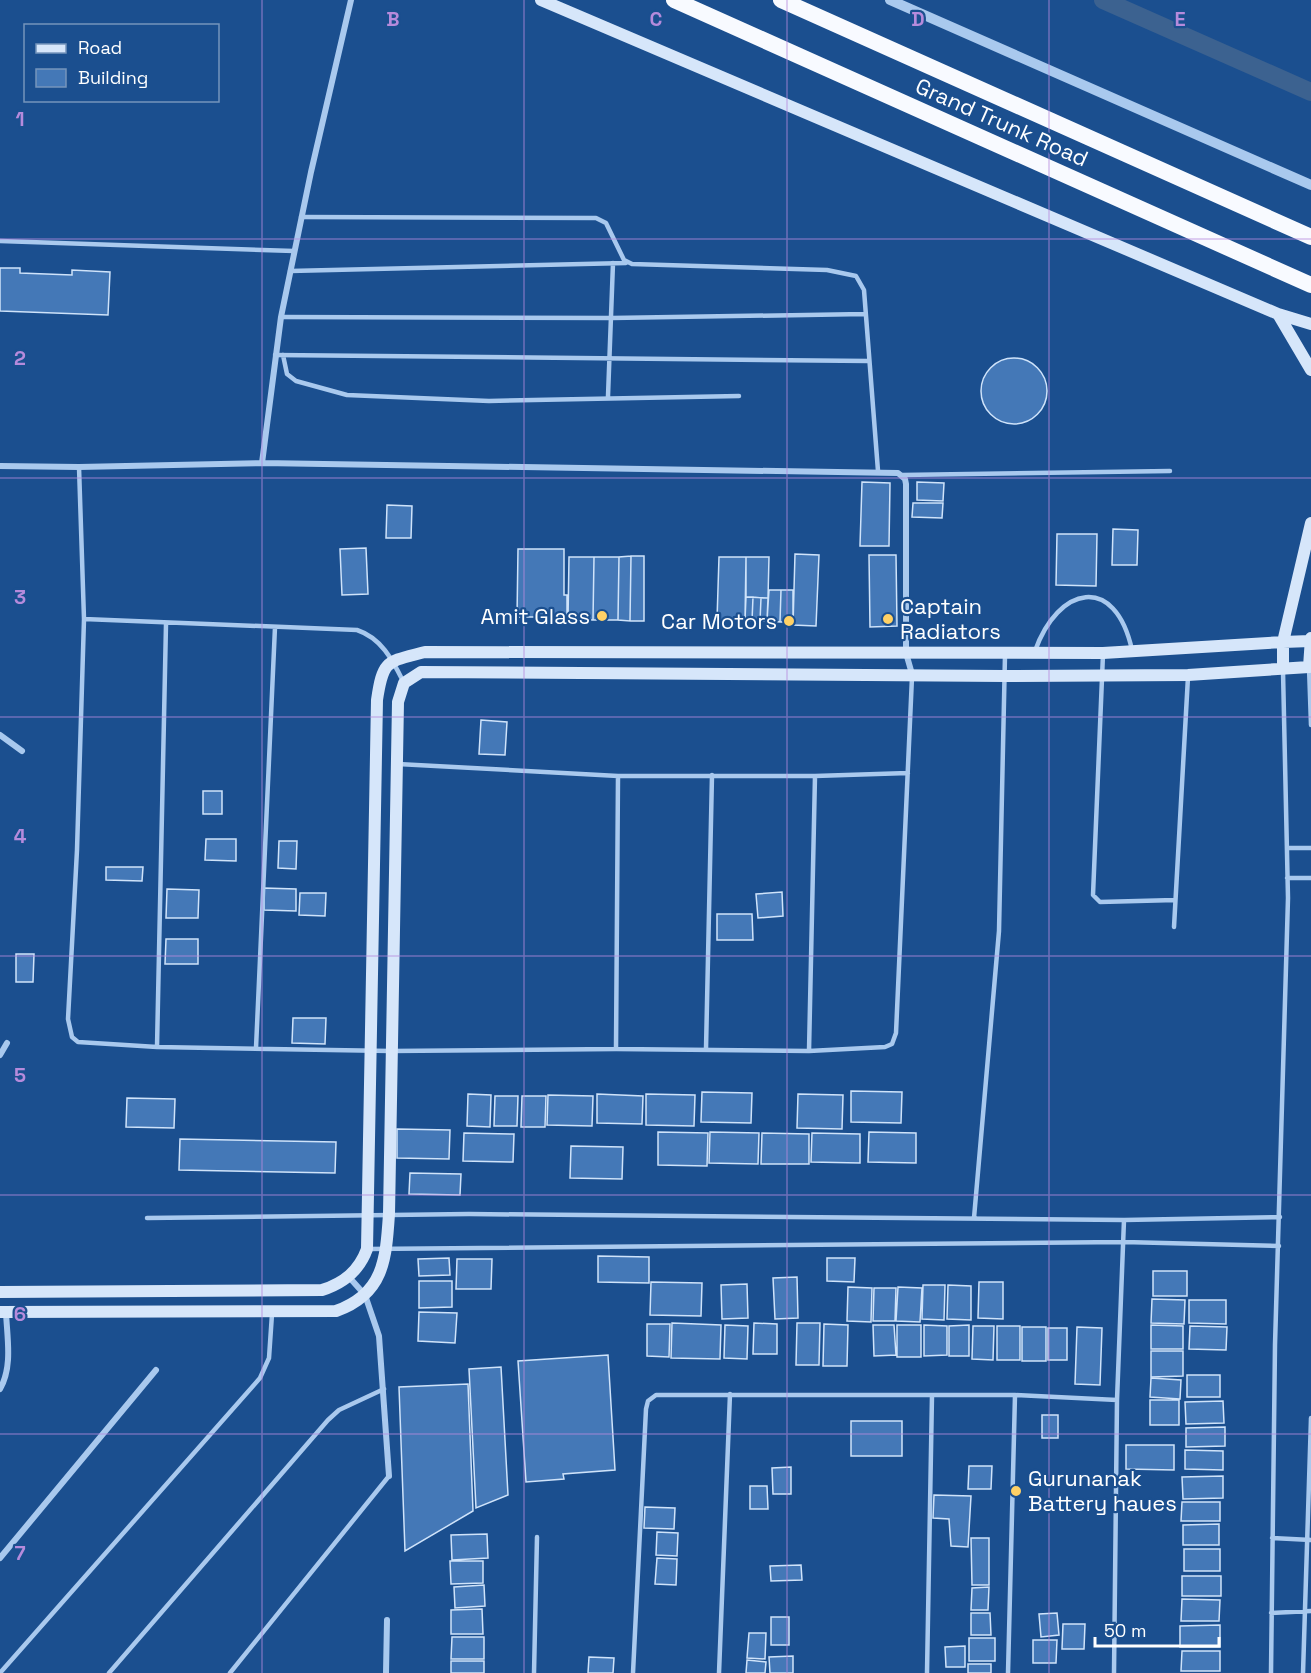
<svg xmlns="http://www.w3.org/2000/svg" width="1311" height="1673" font-family="'Space Grotesk',sans-serif">
<style>
.lines{fill:none;stroke-linecap:round;stroke-linejoin:round}
.canal{stroke:#3c6290;stroke-width:18}
.building{fill:#4478b7;stroke:#cfe3fa;stroke-width:1.5}
.service{stroke:#a9c9ee;stroke-width:4.5}
.minor{stroke:#a9c9ee;stroke-width:6}
.tertiary{stroke:#a9c9ee;stroke-width:10}
.secondary{stroke:#d6e6fa;stroke-width:12}
.trunk{stroke:#f8faff;stroke-width:16}
.grid{fill:none;stroke:#b68bdc;stroke-width:1.5;stroke-opacity:0.55}
.poi-dot{fill:#ffd166;stroke:#1b4f8f;stroke-width:2}
.labels{text-anchor:middle;dominant-baseline:central;stroke-width:4.5;stroke-linejoin:round;paint-order:stroke}
.street-label{font-size:22px;fill:#fff;stroke:#1b4f8f}
.poi-label{font-size:22px;fill:#fff;stroke:#1b4f8f;text-anchor:start}
.grid-label{font-size:20px;text-anchor:middle;font-weight:bold;fill:#b68bdc;stroke:#1b4f8f;stroke-width:4.5;stroke-linejoin:round;paint-order:stroke}
</style>
<rect width="100%" height="100%" fill="#1b4f8f"/>
<g class="lines">
<!-- canal -->
<path class="canal" d="M1103,0L1311,92"/>
</g>
<!-- building -->
<path class="building" d="M0,268H20V273L72,275V270L110,272L108,315L0,311Z
M981 391a33 33 0 1 1 66 0a33 33 0 1 1-66 0Z
M862,482L890,483L889,546H860Z
M917,482L944,483L943,501L917,500Z
M913,503H943L942,518L912,517Z
M387,505L412,506L411,538H386Z
M1113,529L1138,530L1137,565H1112Z
M1057,534H1097L1096,586L1056,585Z
M366,548L368,594L342,595L340,549Z
M518,549H564V595H567V617H517Z
M795,554L819,555L816,626L793,625Z
M869,555H896L897,626L870,627Z
M631,556H644V621H630Z
M631,556L630,621L618,620L619,557Z
M569,557H594L593,620H568Z
M594,557H619L618,620H593Z
M719,557H746L745,620H717Z
M746,557H769L768,598L746,597Z
M769,590H781L780,622L767,621Z
M781,590H793V622H780Z
M746,597H753L752,621L745,620Z
M753,597L761,598L760,621H752Z
M761,598H768L767,621H760Z
M481,720L507,722L505,755L479,754Z
M203,791H222V814H203Z
M206,839H236V861L205,860Z
M279,841H297L296,869L278,868Z
M106,867H143L142,881L106,880Z
M264,888L296,889V911L264,910Z
M167,889L199,890L198,918H166Z
M782,892L783,916L758,918L756,894Z
M300,893H326L325,916L299,915Z
M717,914H752L753,940H717Z
M166,939H198V964H165Z
M16,954H34L33,982H16Z
M293,1018H326L325,1044L292,1043Z
M851,1091L902,1092L901,1123L851,1122Z
M702,1092L752,1093L751,1123L701,1122Z
M468,1094L491,1095L490,1127L467,1126Z
M597,1094L643,1096L642,1124L597,1123Z
M646,1094L695,1095L694,1126L646,1125Z
M798,1094L843,1095L842,1129L797,1128Z
M548,1095L593,1096L592,1126L547,1125Z
M495,1096H518L517,1126H494Z
M522,1096H546L545,1127H521Z
M127,1098L175,1099L174,1128L126,1127Z
M397,1129L450,1130L449,1159L397,1158Z
M658,1132L708,1133L707,1166L658,1165Z
M710,1132L759,1133L758,1164L709,1163Z
M869,1132L916,1133V1163L868,1162Z
M464,1133L514,1134L513,1162L463,1161Z
M762,1133L809,1134V1164H761Z
M812,1133L860,1134V1163L811,1162Z
M180,1139L336,1142L335,1173L179,1170Z
M571,1146L623,1147L622,1179L570,1178Z
M410,1173L461,1174L460,1195L409,1194Z
M598,1256L649,1257V1283L598,1282Z
M449,1258L450,1275L419,1276L418,1259Z
M827,1258H855L854,1282L827,1281Z
M457,1259H492L491,1289H456Z
M1153,1271H1187V1296H1153Z
M797,1277L798,1318L775,1319L773,1278Z
M419,1281H452V1307L419,1308Z
M651,1282L702,1283L701,1316L650,1315Z
M979,1282H1003V1319L978,1318Z
M747,1284L748,1318L722,1319L721,1285Z
M923,1285H945L944,1320L922,1319Z
M948,1285L971,1286V1320L947,1319Z
M848,1287L872,1288L871,1322L847,1321Z
M898,1287L922,1288L920,1322L896,1321Z
M874,1288H896L895,1321H873Z
M1152,1299L1185,1300L1184,1324L1151,1323Z
M1189,1300H1226V1324L1189,1323Z
M419,1312L457,1313L455,1343L418,1341Z
M672,1323L721,1325L720,1359L671,1358Z
M754,1323L777,1324V1354H753Z
M797,1323H820L819,1365H796Z
M647,1324H670L669,1357L647,1356Z
M824,1324L848,1325L847,1366H823Z
M725,1325L748,1326L747,1359L724,1358Z
M873,1325H894L896,1355L874,1356Z
M897,1325H921V1357H897Z
M924,1325L947,1326V1355L924,1356Z
M969,1325V1356H949V1326Z
M1151,1325L1183,1326V1349H1151Z
M973,1326H994L993,1360L972,1359Z
M997,1326H1020V1360H997Z
M1190,1326L1227,1327L1226,1350L1189,1349Z
M1022,1327H1046V1361H1022Z
M1077,1327L1102,1328L1100,1385L1075,1384Z
M1048,1328H1067V1360H1048Z
M1151,1351H1183V1376L1151,1377Z
M608,1355L615,1470L563,1474L564,1479L526,1482L518,1361Z
M501,1367L508,1495L476,1508L469,1369Z
M1187,1375H1220V1397H1187Z
M1151,1378L1181,1380L1180,1399L1150,1397Z
M468,1384L473,1511L405,1551L399,1387Z
M1150,1400H1179V1425H1150Z
M1223,1401L1224,1423L1186,1424L1185,1402Z
M1042,1415H1058V1438H1042Z
M851,1421H902V1456H851Z
M1225,1427V1446L1186,1447V1428Z
M1126,1445H1174V1470L1126,1469Z
M1185,1450L1223,1451V1470L1185,1469Z
M969,1466H992L991,1489H968Z
M791,1467V1494H773L772,1468Z
M1223,1476V1498L1183,1499L1182,1477Z
M750,1486H767L768,1509H750Z
M934,1495L971,1496L968,1547L951,1546L949,1519L933,1518Z
M1182,1502H1220V1521H1181Z
M645,1507L675,1508L674,1529L644,1528Z
M1219,1524V1545H1183V1525Z
M657,1532L678,1533L677,1556L656,1555Z
M487,1534L488,1558L452,1560L451,1535Z
M971,1538H989V1585H972Z
M1184,1549H1220V1571H1184Z
M657,1558L677,1559L676,1585L655,1584Z
M450,1561H483V1583L451,1584Z
M801,1565L802,1580L771,1581L770,1566Z
M1182,1576H1221V1596H1182Z
M484,1585L485,1606L455,1608L454,1587Z
M989,1587L988,1610H971L972,1588Z
M1182,1599L1220,1600L1219,1621H1181Z
M482,1609L483,1634H451V1610Z
M971,1613H990L991,1635H971Z
M1057,1613L1059,1635L1041,1637L1039,1614Z
M771,1617H789V1645H771Z
M1063,1624H1085L1084,1649H1062Z
M1220,1625V1647H1180V1626Z
M749,1633H766L765,1659L747,1658Z
M452,1637H484V1659H451Z
M969,1638H995V1661H969Z
M1033,1640H1057L1056,1663H1033Z
M965,1646V1667H946L945,1647Z
M1182,1651H1220V1671H1181Z
M793,1656V1673H770L769,1657Z
M589,1657L614,1658L613,1673H588Z
M747,1660L766,1662L765,1673H746Z
M451,1661H484V1673H451Z
M968,1664H991V1673H968Z"/>
<g class="lines">
<!-- service -->
<path class="service" d="M301,217L596,218L606,223L624,260L632,264L827,270L856,276L864,290L878,471
M0,241L294,251
M290,271L626,263
M281,317L612,318L865,314
M275,355L869,361
M283,355L287,374L296,381L347,395L489,401L739,396
M608,396L613,263
M79,467L84,619L77,850L68,1019L72,1037L78,1042L157,1047L391,1051L616,1049L809,1051L885,1047L892,1044L896,1033L912,677
M902,475L1170,471
M84,619L357,630C381,638 392,659 403,681
M1035,651C1058,586 1115,573 1132,650
M1103,654L1093,895L1100,902L1175,900
M1309,667L1311,725
M398,764L618,776H815L908,773
M1287,848H1311
M1287,878H1311
M1174,927L1188,677
M157,1047L166,624
M256,1048L275,627
M616,1049L618,776
M706,1049L712,775
M809,1051L815,776
M147,1218L469,1214L1124,1220L1280,1217
M974,1218L999,931L1005,655
M367,1249L1124,1242L1279,1246
M1272,1538L1311,1540
M1271,1613L1311,1611
M0,1673L260,1378L269,1358L272,1314
M109,1673L328,1420L339,1410L384,1389
M230,1673L389,1476
M534,1673L537,1537
M633,1673L646,1409L648,1401L656,1395H1015L1117,1400
M719,1673L730,1394
M927,1673L932,1395
M1008,1673L1015,1395
M1114,1673L1117,1400L1124,1220
M1271,1673L1275,1345L1288,898L1283,671
M1303,1673L1311,1418"/>
<!-- minor -->
<path class="minor" d="M262,463L281,317L311,172L351,0
M0,466L79,467L262,463L898,473L905,479L906,484V653L912,674
M0,735L22,751
M0,1055L7,1043
M349,1277L365,1295L379,1336L389,1476
M0,1389C13,1366 7,1338 6,1312
M0,1558L156,1370
M386,1673L387,1620"/>
<!-- tertiary -->
<path class="tertiary" d="M890,0L1311,185"/>
<!-- secondary -->
<path class="secondary" d="M541,0L1278,314L1311,324
M1278,314L1311,370
M1283,668V642L1310,641
M0,1292L322,1290C344,1283 359,1271 367,1249L377,700C383,659 387,662 425,652L1103,653L1283,642L1311,523
M0,1312L336,1311C384,1294 386,1259 389,1214L398,702L404,683L421,672L1005,676L1188,675L1309,667L1311,638"/>
<!-- trunk -->
<path class="trunk" d="M674,0L1311,285
M781,0L1311,237"/>
</g>
<!-- grid -->
<path class="grid" d="M262,0V1673M524,0V1673M787,0V1673M1049,0V1673M0,239H1311M0,478H1311M0,717H1311M0,956H1311M0,1195H1311M0,1434H1311"/>
<!-- markers -->
<g class="poi-dot">
<circle cx="602" cy="616" r="6"/>
<circle cx="888" cy="619" r="6"/>
<circle cx="789" cy="621" r="6"/>
<circle cx="1016" cy="1491" r="6"/>
</g>
<g class="labels">
<!-- street labels -->
<g class="street-label">
<text transform="translate(1002 122) rotate(24)">Grand Trunk Road</text>
</g>
<!-- poi labels -->
<g class="poi-label">
<text x="900" y="606">Captain<tspan x="900" dy="25">Radiators</tspan></text>
<text x="590" y="616" text-anchor="end">Amit Glass</text>
<text x="777" y="621" text-anchor="end">Car Motors</text>
<text x="1028" y="1478">Gurunanak<tspan x="1028" dy="25">Battery haues</tspan></text>
</g>
</g>
<g class="grid-label">
<text x="393" y="26">B</text>
<text x="656" y="26">C</text>
<text x="918" y="26">D</text>
<text x="1180" y="26">E</text>
<text x="20" y="126">1</text>
<text x="20" y="365">2</text>
<text x="20" y="604">3</text>
<text x="20" y="843">4</text>
<text x="20" y="1082">5</text>
<text x="20" y="1321">6</text>
<text x="20" y="1560">7</text>
</g>
<!-- legend -->
<rect x="24" y="24" width="195" height="78" fill="#1b4f8f" stroke="#7695bc" stroke-width="1.5"/>
<rect x="36" y="44" width="30" height="9" fill="#d6e6fa" stroke="#7695bc" stroke-width="1.5"/>
<text x="78" y="54" font-size="18" fill="#ffffff">Road</text>
<rect x="36" y="69" width="30" height="18" fill="#4478b7" stroke="#7695bc" stroke-width="1.5"/>
<text x="78" y="84" font-size="18" fill="#ffffff">Building</text>
<!-- scale -->
<path d="M1095 1637v9h124v-9" fill="none" stroke="#ffffff" stroke-width="3"/>
<text x="1104" y="1637" font-size="18" fill="#ffffff" stroke="#1b4f8f" stroke-width="4.5" paint-order="stroke">50 m</text>
</svg>
